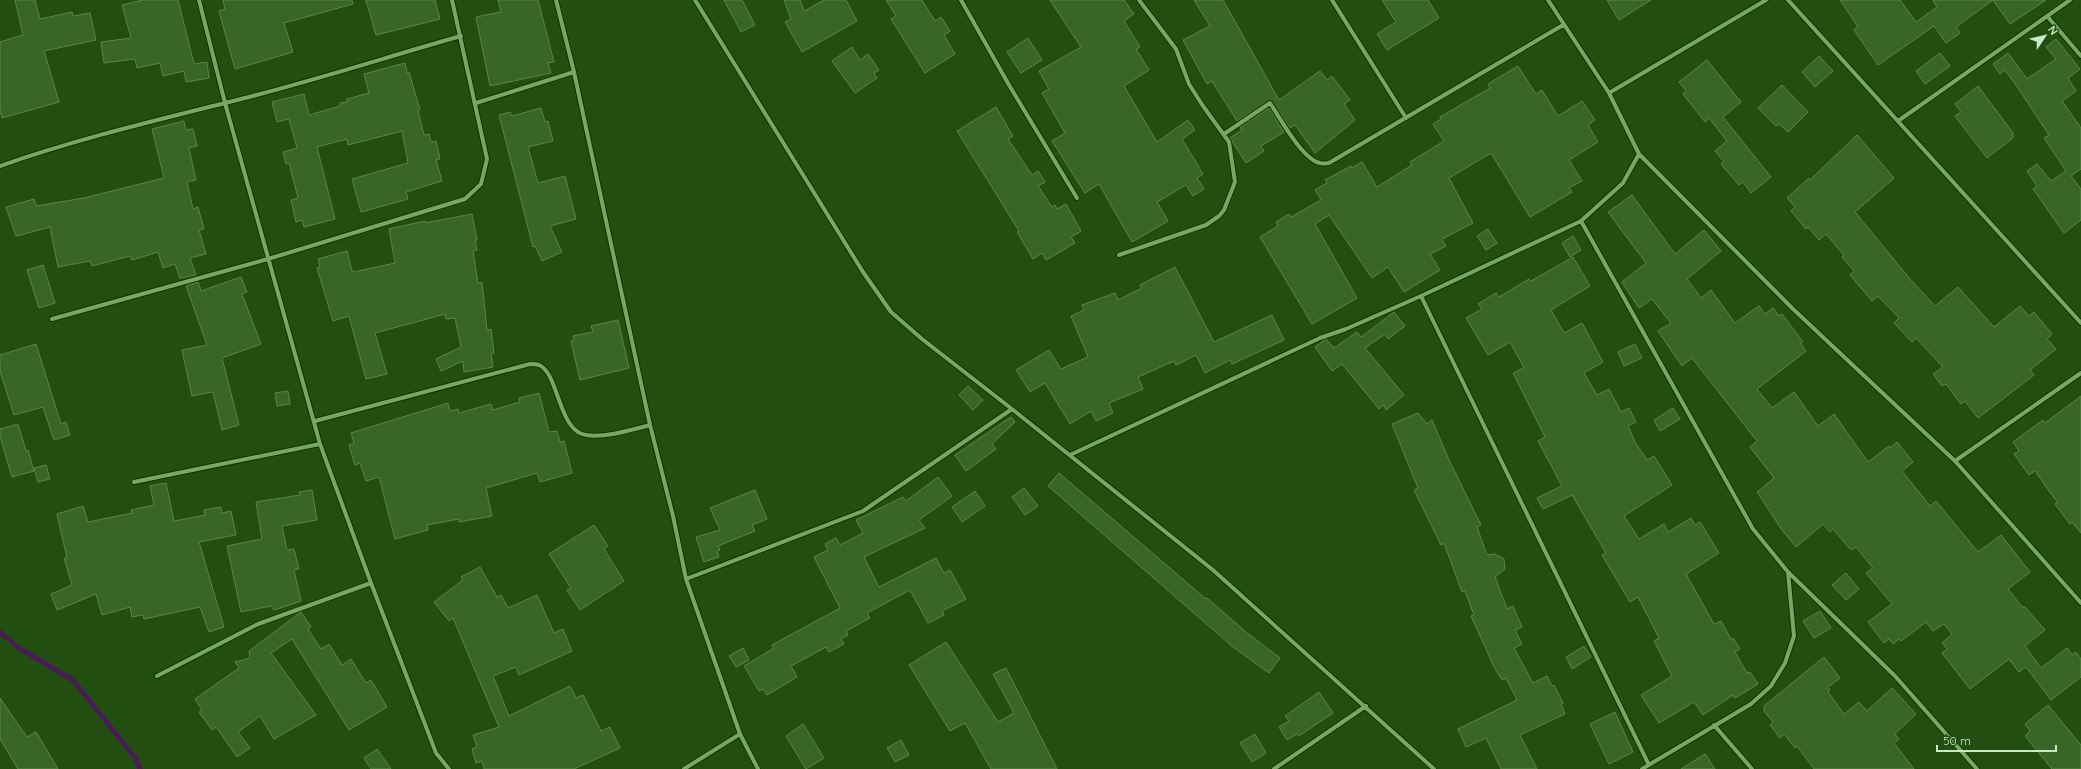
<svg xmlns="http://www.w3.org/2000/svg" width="2081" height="769" font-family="Quicksand,sans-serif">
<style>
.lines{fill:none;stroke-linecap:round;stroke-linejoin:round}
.stream{stroke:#481c54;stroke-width:5}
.building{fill:#376628;stroke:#578749}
.minor-casing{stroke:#103303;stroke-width:6}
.minor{stroke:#76a767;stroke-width:4}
</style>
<rect width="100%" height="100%" fill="#224f11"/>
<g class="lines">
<!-- stream -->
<path class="stream" d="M0,632L17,647L73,680L136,759L140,769"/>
</g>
<!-- building -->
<path class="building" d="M15,0H35L40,19L72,12L73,16L90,13L96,40L44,51L59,102L2,118L0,110V42L23,35Z
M143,0H178L194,64L207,62L209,78L186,82L184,71L163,76L160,63L137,68L135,59L104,63L101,42L131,38L122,5Z
M223,0H352L353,4L284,23L293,52L235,69L219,11L225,9Z
M366,0H435L440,19L376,35Z
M498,0H538L554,62L548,63L551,73L490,86L476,17L501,12Z
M724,0H742L755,25L741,32Z
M784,0H800L804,11L824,0H846L857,21L802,52L785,22L791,19Z
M886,0H922L935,21L941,17L950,31L944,35L955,54L925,73L891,19L896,16Z
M1050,0H1124L1134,14L1124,21L1140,47L1136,49L1149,70L1124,86L1157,142L1188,120L1195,130L1182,139L1203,174L1197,178L1204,189L1193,196L1186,185L1157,202L1168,221L1132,242L1099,184L1085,193L1052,141L1065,133L1042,93L1049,89L1039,71L1081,47Z
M1194,0H1223L1279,100L1320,71L1327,80L1332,76L1350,100L1344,104L1355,120L1315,153L1295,125L1290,128L1271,100L1237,121L1212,81L1207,84L1183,40L1210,26Z
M1382,0H1428L1439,18L1387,50L1377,34L1396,22Z
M1607,0H1651L1619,20Z
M1840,0H1900L1916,22L1937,7L1933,0H1993L1956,27L1960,33L1946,43L1934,26L1878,65L1854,30L1858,27Z
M1993,0H2046L2010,24Z
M1028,38L1042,60L1021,73L1007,52Z
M2056,39L2080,69L2068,78L2076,91L2062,101L2081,128V169L2071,176L2081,189V220L2064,233L2033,189L2037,186L2027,171L2037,164L2051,181L2066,171L2044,138L2049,135L2020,91L2005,70L2000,74L1993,64L2008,53L2027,79L2056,59L2046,47Z
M852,47L860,60L868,54L879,70L874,73L877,78L855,93L832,61Z
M1940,53L1950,66L1925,84L1916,71Z
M1819,56L1833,71L1815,87L1802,72Z
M1707,60L1741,102L1723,117L1771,177L1751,193L1743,182L1739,185L1721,164L1724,162L1715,151L1727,141L1709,118L1705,122L1683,94L1686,91L1679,82Z
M405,63L407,73L409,72L420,110L418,111L424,135L429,134L431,142L436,141L440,159L436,160L442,181L406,192L408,199L361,212L352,179L408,163L402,131L348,145L347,139L317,147L335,219L304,227L302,220L296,222L291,200L298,198L289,163L286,164L283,152L297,148L289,119L277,122L272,102L304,94L309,115L340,106V103L347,102V99L369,93L364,74Z
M1518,66L1536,94L1542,90L1558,116L1582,101L1595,120L1588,125L1598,142L1569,160L1582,181L1569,188L1572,192L1530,217L1491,153L1449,178L1473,223L1442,239L1446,246L1430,254L1440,270L1404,292L1388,267L1372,278L1329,215L1315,224L1357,298L1312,324L1260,237L1278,226L1276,222L1289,214L1291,217L1321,200L1315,190L1327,183L1325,180L1351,166L1352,168L1362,162L1377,187L1412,165L1410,162L1444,141L1433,124L1441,119L1440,117L1490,88L1488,84Z
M1782,85L1808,112L1788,132L1779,124L1776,126L1758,108Z
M1978,86L2013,133V138L1987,158L1955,116L1961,112L1955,104Z
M996,107L1013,136L1008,139L1032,175L1038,171L1045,182L1038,186L1052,207L1055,205L1057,209L1066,204L1081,231L1071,237L1075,243L1046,260L1042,253L1033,259L1017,232L1019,231L957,131Z
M541,108L545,122L548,121L553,141L528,147L538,183L565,176L576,219L550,226L562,252L542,261L535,246L533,247L499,115L510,112L512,116Z
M1269,108L1284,132L1261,146L1264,151L1246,163L1230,138L1242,130L1240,127Z
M184,121L186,130L193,129L197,146L189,148L196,180L187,182L193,209L198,207L204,229L199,230L206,254L190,258L196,275L180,278L175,264L163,268L158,252L132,260L130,256L92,266L90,261L58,267L50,227L16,236L6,207L34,199L36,206L84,198L164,178L152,129Z
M1857,135L1894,178L1855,212L1910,279L1935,306L1958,287L1994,327L2020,306L2029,316L2034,312L2052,334L2047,339L2056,349L2030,370L2034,375L1978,418L1965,401L1961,404L1946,384L1942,386L1933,374L1943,367L1916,338L1912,342L1894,323L1899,318L1878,296L1872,301L1850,275L1854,271L1842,257L1844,255L1826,234L1819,240L1808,227L1806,229L1791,211L1795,207L1787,198L1809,178L1810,180Z
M1632,195L1675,254L1704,230L1721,251L1687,279L1701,298L1711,290L1735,323L1759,306L1765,314L1773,308L1779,316L1782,314L1803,342L1800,343L1806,351L1757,389L1772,408L1794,392L1818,426L1834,414L1868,462L1889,446L1890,448L1897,442L1913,462L1902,471L1930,506L1936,501L1978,552L2001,535L2030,572L2008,589L2023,608L2024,606L2045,630L2025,646L2041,668L2067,648L2072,655L2076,652L2081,659V677L2051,700L2026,667L2019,672L2009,659L1970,689L1942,653L1947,649L1942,643L1952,634L1944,624L1933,631L1926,622L1901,641L1899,639L1893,644L1889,639L1884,643L1868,622L1892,604L1866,573L1873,568L1856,547L1851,550L1833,529L1830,532L1823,524L1796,547L1782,530L1757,492L1774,478L1750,447L1757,441L1692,358L1682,366L1658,331L1671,323L1652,299L1639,308L1622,282L1646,263L1608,212Z
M472,214L477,240L475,241L477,250L473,251L478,283L482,282L487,330L491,329L494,353L491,354L493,367L464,372L463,361L441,371L436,359L461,347L455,318L446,319L445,314L375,333L387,374L366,379L349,316L333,321L317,268L320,267L318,259L347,251L352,271L354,272L395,263L389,229L425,221V223Z
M1488,229L1497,243L1486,250L1477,236Z
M1573,236L1581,250L1570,257L1562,243Z
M1573,257L1590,286L1551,310L1564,333L1582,323L1603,362L1584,373L1597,395L1609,389L1621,412L1629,408L1636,422L1628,426L1635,442L1647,460L1654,456L1672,485L1624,516L1639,539L1664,524L1668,532L1691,518L1695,525L1700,522L1719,553L1686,574L1714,624L1721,621L1731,639L1733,638L1740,649L1735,652L1747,673L1750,672L1758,684L1735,698L1733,695L1703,715L1694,702L1659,723L1641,695L1672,676L1654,641L1659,638L1638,597L1630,602L1602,555L1606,553L1572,495L1543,509L1537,498L1562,486L1538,441L1545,437L1513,373L1524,368L1510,342L1488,355L1466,318L1482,309L1478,304L1496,293L1499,297L1529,279L1531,281Z
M43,265L55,303L39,308L27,270Z
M1175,267L1214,342L1272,315L1284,340L1232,364L1230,360L1205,373L1196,355L1176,365L1174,361L1138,377L1143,389L1109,403L1113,413L1096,421L1091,411L1070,424L1045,383L1030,392L1016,370L1049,350L1061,369L1088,357L1071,316L1084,310L1082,305L1115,293L1118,300L1142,288L1140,285Z
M241,277L247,292L242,294L261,344L222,358L239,425L222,430L213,392L192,396L182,350L207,345L186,286L198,282L201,291Z
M1394,312L1405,326L1388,339L1385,334L1365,348L1404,395L1386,410L1384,405L1379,409L1342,364L1332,371L1315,347L1326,339L1334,348L1357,332L1361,337Z
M618,320L629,368L580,380L571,341H574L573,336L593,332L591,326Z
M36,344L61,424L66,422L70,435L54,440L43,407L14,415L0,371V355Z
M1635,344L1642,358L1624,366L1618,352Z
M968,386L983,400L973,410L959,395Z
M288,391L290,404L277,406L275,393Z
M539,393L549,432L557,431L560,442L564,441L572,473L540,482L537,473L486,488L492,516L459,522V519L427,525L428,530L395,539L379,477L366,481L360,463L355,465L349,445L354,443L351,433L448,403L450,411L458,409L459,413L491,404L493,410L520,402L519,398Z
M2081,396V533L2072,522L2070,524L2055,504L2057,502L2035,471L2029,475L2014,454L2019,451L2013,442L2043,420L2045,423Z
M1673,408L1680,419L1660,431L1654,420Z
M1418,413L1427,424L1432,420L1449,460L1481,525L1477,527L1487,555L1495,554L1504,559L1505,569L1495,577L1507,609L1513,606L1522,627L1515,630L1522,644L1514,648L1533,683L1547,676L1552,686L1554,685L1563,703L1561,704L1565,714L1520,735L1537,769H1501L1486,738L1466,747L1458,729L1517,700L1506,678L1502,680L1495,669L1471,616L1474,615L1465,591L1462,592L1444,543L1441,545L1414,490L1418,488L1392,424Z
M1011,417L1015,422L992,444L996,449L966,471L955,455Z
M18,424L26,451L28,450L34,471L12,477L0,436V429Z
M46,465L50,479L38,482L34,468Z
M1059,473L1206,599L1207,598L1246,632L1280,658L1269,673L1233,647L1048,486Z
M938,477L952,496L919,520L925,528L864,557L879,587L936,558L944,573L950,570L966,599L942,611L944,615L928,623L910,590L867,613L870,618L846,631L848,635L841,639L844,644L829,652L826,647L791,666L797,677L767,695L763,689L759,691L744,666L774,648L772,645L840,608L814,557L828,550L825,544L836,538L840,545L863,533L856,520L903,497L906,501Z
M166,483L174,521L205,515L204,510L221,507L222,513L231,511L236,535L199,542L224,627L209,632L200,607L144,619L143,615L132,617L130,607L102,615L96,594L57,610L51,594L72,585L64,558H67L57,514L83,506L88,522L132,513L131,510L154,505L150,486Z
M1024,488L1038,506L1025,515L1012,497Z
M312,490L317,520L282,526L287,550L294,549L299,569L294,570L301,601L274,610L271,606L241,612L227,546L262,539L256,502L300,495L299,492Z
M755,490L767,519L752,525L755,531L718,546L720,550L717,551L719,557L704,562L696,537L720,530L710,508Z
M975,491L985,506L962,522L952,507Z
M594,525L608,546L604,549L624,581L580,610L567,590L571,588L549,554Z
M480,567L497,597L501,595L508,608L537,595L554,633L563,629L572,651L519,675L516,667L493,676L509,716L570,686L576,698L583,695L601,731L610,727L620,748L574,769H484L482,761L476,763L472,749L477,747L473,735L499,727L453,618L449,621L434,602L463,580L461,577Z
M1846,573L1859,589L1846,600L1832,585Z
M1820,611L1831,628L1814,638L1803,621Z
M301,612L311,627L308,629L321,649L329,644L342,665L351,659L366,683L371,680L387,707L349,730L292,639L271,653L316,715L274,739L260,716L238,732L250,748L237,757L216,727L212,730L199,712L202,710L195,699L239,668L235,662L250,658L249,651Z
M946,642L998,722L1014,713L993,674L1006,668L1057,769H991L965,723L950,731L909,665Z
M1584,646L1591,657L1572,669L1566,657Z
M743,648L749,660L736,667L729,656Z
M1824,657L1840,678L1828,687L1830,690L1828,692L1844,714L1859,702L1867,711L1892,688L1916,714L1895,734L1899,739L1894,743L1914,769H1814L1797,746L1795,748L1784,734L1780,738L1770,725L1773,722L1764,711V706Z
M1319,692L1333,713L1299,736L1297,734L1287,740L1279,727L1289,721L1285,716Z
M0,698L27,737L36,732L58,769H18L0,739Z
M2048,705L2081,745V769H2052L2025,736L2030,731L2025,724Z
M1615,712L1633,752L1609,764L1590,724Z
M803,724L824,758L806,769L786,736Z
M1255,734L1266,753L1252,762L1240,743Z
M901,740L909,755L895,762L887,748Z
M377,749L391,769H371L364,758Z
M1705,754L1715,769H1681Z"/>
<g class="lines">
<defs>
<path id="minor" d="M199,0L225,103L320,444L371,583L436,753L449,769
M556,0L574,72L650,425L673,516L686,579L740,734L758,769
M695,0L863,272L891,312L922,339L1012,409L1213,570L1434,769
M961,0L1009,85L1077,198
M1332,0L1406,118
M1548,0L1609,93L1639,154L1793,309L1955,461L2081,603
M1788,0L2081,323
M2047,16L2081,56
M1609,93L1766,0
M476,103L574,72
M1898,121L2070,0
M1224,134L1270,103C1280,118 1302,159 1320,163C1322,164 1326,163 1329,163L1563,25
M1639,154L1623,183L1581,221L1421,296L1649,765
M0,166C74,140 149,122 225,103C304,84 383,58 461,36
M1581,221L1753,529L1788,572L1895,676L1977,769
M1119,255L1206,225L1219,216L1224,210L1235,182L1229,142L1203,106L1189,84L1176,49L1139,0
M52,319L268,259L465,199L481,184L487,159L452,0
M315,421L530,364C533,364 536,364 539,365C559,373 558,431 586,435C605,438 631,430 650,425
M1070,455L1320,338L1346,329L1421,296
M1955,461L2081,373
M134,482L320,444
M686,579L863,511L1012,409
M157,676L258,624L371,583
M1714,725L1752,769
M684,769L740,734
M1274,769L1366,706
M1642,769L1751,704L1771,686L1785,663L1794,636L1788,572"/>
</defs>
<!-- minor casing -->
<use href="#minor" class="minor-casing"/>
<!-- minor -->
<use href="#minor" class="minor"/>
</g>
<!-- north arrow -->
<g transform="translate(2045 36) rotate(55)" stroke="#224f11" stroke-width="3" paint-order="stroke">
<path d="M0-3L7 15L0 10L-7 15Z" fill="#cee8c7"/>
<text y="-6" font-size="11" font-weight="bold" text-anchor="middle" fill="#cee8c7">N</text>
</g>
<!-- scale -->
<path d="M1937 745v6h119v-6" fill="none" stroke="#cee8c7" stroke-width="2"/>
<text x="1943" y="745" font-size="12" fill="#cee8c7" stroke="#224f11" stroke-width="3" paint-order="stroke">50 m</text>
</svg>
